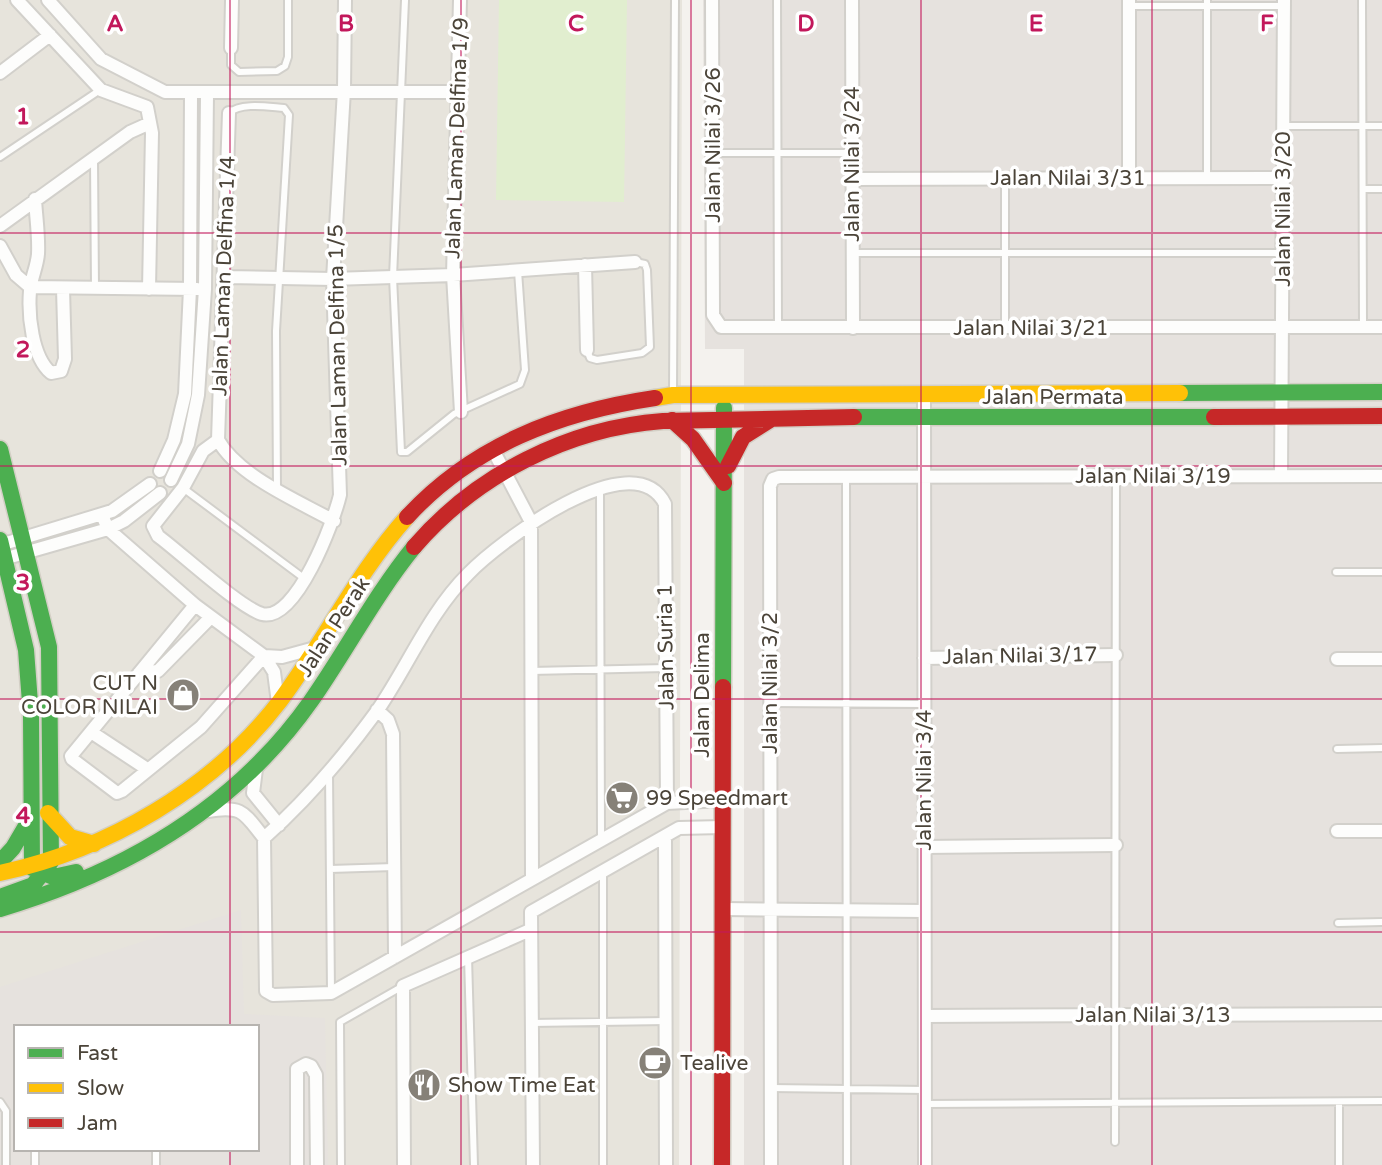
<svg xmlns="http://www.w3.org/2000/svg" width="1382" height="1165" font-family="'Varela Round',sans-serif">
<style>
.residential{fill:#e7e4dc;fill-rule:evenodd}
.industrial{fill:#e6e2de;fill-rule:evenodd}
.green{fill:#e1eecf}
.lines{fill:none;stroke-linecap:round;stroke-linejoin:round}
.lane-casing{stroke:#d2d0cb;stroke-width:10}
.street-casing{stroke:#d2d0cb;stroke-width:16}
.fast-casing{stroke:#d3cfc5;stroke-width:19}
.slow-casing{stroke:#d3cfc5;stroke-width:19}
.jam-casing{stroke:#d3cfc5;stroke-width:19}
.lane{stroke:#fdfdfc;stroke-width:6}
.street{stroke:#fdfdfc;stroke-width:12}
.fast{stroke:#4caf50;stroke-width:16}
.slow{stroke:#ffc107;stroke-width:16}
.jam{stroke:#c62828;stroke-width:16}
.grid{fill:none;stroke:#c2185b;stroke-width:2;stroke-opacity:0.55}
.labels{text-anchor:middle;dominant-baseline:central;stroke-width:7;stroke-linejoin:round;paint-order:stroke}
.street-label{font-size:21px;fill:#4b4439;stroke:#fff}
.poi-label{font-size:21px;fill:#4b4439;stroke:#fff;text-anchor:start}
.grid-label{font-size:23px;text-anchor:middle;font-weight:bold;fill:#c2185b;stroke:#fff;stroke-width:7;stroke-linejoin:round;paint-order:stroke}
</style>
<rect width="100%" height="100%" fill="#f4f2ee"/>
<!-- residential -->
<path class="residential" d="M0,0H682L679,1165H0ZM16,1027H257V1149H16Z"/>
<!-- industrial -->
<path class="industrial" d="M703,0H1382V1165H744V349H705Z
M241,910L244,1014L325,1018L328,1165H0V987ZM16,1027H257V1149H16Z"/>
<!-- green -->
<path class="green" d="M499,0H627L624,202L496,200Z"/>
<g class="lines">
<defs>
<path id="lane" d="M405,0L393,277L401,452H407L454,414L520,384L525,370L518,271
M777,0L778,327
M1207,0V178
M1362,0L1363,327
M1129,6H1284
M231,48V65L239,72L277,71L285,66L288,57V0
M229,113C241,102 269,107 284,108L289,115L276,331L277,489
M1283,126H1382
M713,153H852
M0,157L100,90
M94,160L95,288
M1005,178V327
M1363,189H1382
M852,253H1282
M587,350L590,358L597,360L642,353L650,347L647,270L645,264L635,262
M673,393L675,0
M846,477L847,1165
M183,488L305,579
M600,490L601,839
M1336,572H1382
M531,671L666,668
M770,703L924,704
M1337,749L1382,748
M329,773L331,993
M330,869L394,867
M603,872V1165
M1338,923L1382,922
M468,957L474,1165
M531,1023L666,1021
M771,1088L925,1090
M0,1102L6,1111V1165
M1339,1102V1165
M925,1104L1382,1101
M1115,1142L1116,476
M35,1165V1149
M156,1165V1149
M341,1165L340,1022L403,986"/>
<path id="street" d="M17,0L101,90L147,107L152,133L149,289
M48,0L101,59L165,92H457
M460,0L453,275L461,412
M712,0L713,315L721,327H1382
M852,0L853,328
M1129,0V178
M231,48L232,0
M0,73L50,35
M852,179L1283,178
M35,199C36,217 39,236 38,254C37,267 31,278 30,291C28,315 32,357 51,373L61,371L65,359L63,289
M0,226L130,132L150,123
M0,246L16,275L30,287L197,289
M585,265L587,350
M226,277L333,279L453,275L635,262
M924,395L925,1165
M218,440L229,113
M492,448L531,522L532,877
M160,471L174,440L185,394L190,289L191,94
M1281,476L1284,0
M171,480L188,444L198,395L205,289L207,94
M102,515L108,529L195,605L264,656L274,672L278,703
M334,521C298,501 238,476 218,440L203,451L183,488L153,526L158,536C181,553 239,607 262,614C296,623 334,521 340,495L333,279L344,90L345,0
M0,545L112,511L150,484
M0,560L108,529L124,521L160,493
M195,605L71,756L72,759L117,793L122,791L201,727L264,656
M264,656L282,657L315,648
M924,658L1116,655
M1337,659H1382
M139,673L158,671L211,617
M377,710L388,720L393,734L395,957
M91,732L147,769
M256,769L253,793L279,825
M667,803L665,504C633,440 499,542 468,574C429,613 408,666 377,711C344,756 306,801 264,838L266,991L273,995L331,993L667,803L722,800
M208,811C243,805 244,813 264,838
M1337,831H1382
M665,836L666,1165
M924,847L1116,845
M723,909L924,911
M925,1016L1382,1014
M297,1165V1069L306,1064L311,1066L316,1075L317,1165
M404,1165L403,986L530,930
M533,1165L531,912L679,828L723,827
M771,1165L770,486L773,479L779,477L1382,476"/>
<path id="fast" d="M1180,393L1382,392
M854,417H1214
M0,449L49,647L51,862
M0,540L26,650L31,716L32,868
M723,687L724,408
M0,862L13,848L30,819
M32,868L53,877L76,872
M0,897L33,885L49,865
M0,909C125,872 235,809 311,701C346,651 375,595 414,547"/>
<path id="slow" d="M655,398L673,395L1180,393
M48,813L70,837L94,844
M0,873C107,850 213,789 280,701C325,641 357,573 407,517"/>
<path id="jam" d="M1214,417L1382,416
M672,420L693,439L724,483
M728,466L743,437L770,420
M407,517C473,445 560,412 655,398
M414,547C476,475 568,428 663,421L854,417
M722,1165L723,687"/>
</defs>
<!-- lane casing -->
<use href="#lane" class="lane-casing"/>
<!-- street casing -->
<use href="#street" class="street-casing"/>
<!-- fast casing -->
<use href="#fast" class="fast-casing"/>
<!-- slow casing -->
<use href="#slow" class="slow-casing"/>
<!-- jam casing -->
<use href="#jam" class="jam-casing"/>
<!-- lane -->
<use href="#lane" class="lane"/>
<!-- street -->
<use href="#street" class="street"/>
<!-- fast -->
<use href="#fast" class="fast"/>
<!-- slow -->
<use href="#slow" class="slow"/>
<!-- jam -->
<use href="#jam" class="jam"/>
</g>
<!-- grid -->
<path class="grid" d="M230,0V1027M461,0V1165M691,0V1165M921,0V1165M1152,0V1165M0,233H1382M0,466H1382M0,699H1382M0,932H1382M230,1149V1165"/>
<!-- icons -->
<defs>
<symbol id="shop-disc" viewBox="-11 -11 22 22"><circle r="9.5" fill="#868178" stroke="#fff"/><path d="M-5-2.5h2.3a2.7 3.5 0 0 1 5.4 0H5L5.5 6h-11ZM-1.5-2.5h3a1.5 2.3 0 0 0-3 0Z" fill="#fff"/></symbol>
<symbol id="supermarket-disc" viewBox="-11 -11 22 22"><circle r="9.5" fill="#868178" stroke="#fff"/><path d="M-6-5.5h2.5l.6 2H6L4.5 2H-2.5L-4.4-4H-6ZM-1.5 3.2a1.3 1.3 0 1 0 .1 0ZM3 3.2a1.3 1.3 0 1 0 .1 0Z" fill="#fff"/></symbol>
<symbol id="cafe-disc" viewBox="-11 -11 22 22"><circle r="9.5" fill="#868178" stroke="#fff"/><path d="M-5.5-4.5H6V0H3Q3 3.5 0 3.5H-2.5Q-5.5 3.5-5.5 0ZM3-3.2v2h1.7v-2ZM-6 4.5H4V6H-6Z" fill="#fff"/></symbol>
<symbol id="restaurant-disc" viewBox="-11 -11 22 22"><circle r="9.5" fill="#868178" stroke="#fff"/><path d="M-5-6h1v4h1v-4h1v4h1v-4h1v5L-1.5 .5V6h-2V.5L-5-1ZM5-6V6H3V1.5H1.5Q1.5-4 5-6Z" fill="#fff"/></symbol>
</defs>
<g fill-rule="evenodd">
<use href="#shop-disc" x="164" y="676" width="38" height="38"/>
<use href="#supermarket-disc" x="603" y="779" width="38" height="38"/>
<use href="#cafe-disc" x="636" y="1044" width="38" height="38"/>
<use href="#restaurant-disc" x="405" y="1066" width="38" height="38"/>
</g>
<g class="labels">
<!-- street labels -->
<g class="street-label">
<text transform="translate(457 138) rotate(-88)">Jalan Laman Delfina 1/9</text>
<text transform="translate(713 145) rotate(-90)">Jalan Nilai 3/26</text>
<text transform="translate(852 164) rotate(-90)">Jalan Nilai 3/24</text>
<text x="1068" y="178">Jalan Nilai 3/31</text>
<text transform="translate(1283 209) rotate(-90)">Jalan Nilai 3/20</text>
<text transform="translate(224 276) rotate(-88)">Jalan Laman Delfina 1/4</text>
<text x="1031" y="328">Jalan Nilai 3/21</text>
<text transform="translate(338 345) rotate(-91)">Jalan Laman Delfina 1/5</text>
<text x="1053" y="397">Jalan Permata</text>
<text x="1153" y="476">Jalan Nilai 3/19</text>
<text transform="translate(334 627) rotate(-57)">Jalan Perak</text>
<text transform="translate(666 647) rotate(-91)">Jalan Suria 1</text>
<text transform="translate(1020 656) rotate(-1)">Jalan Nilai 3/17</text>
<text transform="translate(770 683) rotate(-90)">Jalan Nilai 3/2</text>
<text transform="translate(702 695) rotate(-90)">Jalan Delima</text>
<text transform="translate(924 780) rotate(-90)">Jalan Nilai 3/4</text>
<text x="1153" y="1015">Jalan Nilai 3/13</text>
</g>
<!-- poi labels -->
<g class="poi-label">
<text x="158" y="683" text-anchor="end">CUT N<tspan x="158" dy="24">COLOR NILAI</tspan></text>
<text x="646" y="798">99 Speedmart</text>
<text x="680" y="1063">Tealive</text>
<text x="448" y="1085">Show Time Eat</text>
</g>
</g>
<g class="grid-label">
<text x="115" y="31">A</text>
<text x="346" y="31">B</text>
<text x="576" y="31">C</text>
<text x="806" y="31">D</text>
<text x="1036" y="31">E</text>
<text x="1267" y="31">F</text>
<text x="23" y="124">1</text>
<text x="23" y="357">2</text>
<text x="23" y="590">3</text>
<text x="23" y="823">4</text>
</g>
<!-- legend -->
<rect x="14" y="1025" width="245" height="126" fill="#ffffff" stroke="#b7b4b0" stroke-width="2"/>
<rect x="28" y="1048" width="35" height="10" fill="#4caf50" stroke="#b7b4b0" stroke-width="2"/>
<text x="77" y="1060" font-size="21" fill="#4b4439">Fast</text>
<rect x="28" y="1083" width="35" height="10" fill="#ffc107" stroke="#b7b4b0" stroke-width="2"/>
<text x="77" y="1095" font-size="21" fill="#4b4439">Slow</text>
<rect x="28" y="1118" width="35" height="10" fill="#c62828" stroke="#b7b4b0" stroke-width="2"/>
<text x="77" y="1130" font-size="21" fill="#4b4439">Jam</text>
</svg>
